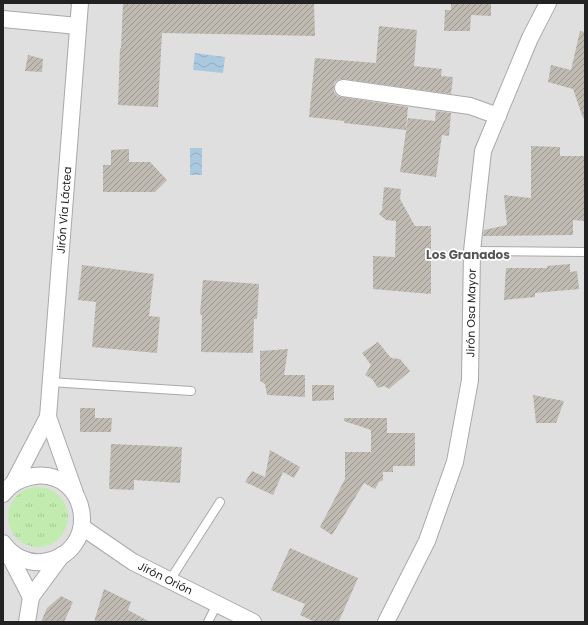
<svg xmlns="http://www.w3.org/2000/svg" width="588" height="625" font-family="Poppins,sans-serif">
<style>
.residential{fill:#e0dfdf}
.grass{fill:url(#grass-tufts)}
.water{fill:url(#water-waves)}
.building{fill:url(#building-hatch)}
.lines{fill:none;stroke-linecap:round;stroke-linejoin:round}
.lane-casing{stroke:#a9a9a9;stroke-width:10}
.street-casing{stroke:#a9a9a9;stroke-width:18}
.lane{stroke:#fff;stroke-width:8}
.street{stroke:#fff;stroke-width:16}
.labels{text-anchor:middle;dominant-baseline:central;stroke-width:3.5;stroke-linejoin:round;paint-order:stroke}
.street-label{font-size:11px;fill:#222;stroke:#fff}
.neighbourhood-label{font-size:12px;font-weight:bold;fill:#555;stroke:#fff}
</style>
<defs>
<pattern id="grass-tufts" width="24" height="20" patternUnits="userSpaceOnUse"><rect width="24" height="20" fill="#c2ebb0"/><path d="M3 7l-1-3M5 7V3M7 7l1-3M15 17l-1-3M17 17v-4M19 17l1-3" fill="none" stroke="#a6c997"/></pattern>
<pattern id="water-waves" width="16" height="10" patternUnits="userSpaceOnUse"><rect width="16" height="10" fill="#aac9df"/><path d="M0 5q4-4 8 0t8 0" fill="none" stroke="#92acbf"/></pattern>
<pattern id="building-hatch" width="6" height="6" patternUnits="userSpaceOnUse"><rect width="6" height="6" fill="#bfbab2"/><path d="M-1 1l2-2M0 6l6-6M5 7l2-2" fill="none" stroke="#9b9790"/></pattern>
</defs>
<rect width="100%" height="100%" fill="#f2f1e9"/>
<!-- residential -->
<path class="residential" d="M3,3H585V622H3Z"/>
<!-- grass -->
<path class="grass" d="M8 517a30 30 0 1 1 60 0a30 30 0 1 1-60 0Z"/>
<!-- water -->
<path class="water" d="M195,53L225,57L223,73L193,70Z
M190,148H202V175H190Z"/>
<!-- building -->
<path class="building" d="M123,3H314L315,36L162,33L158,107L118,105L120,48H121Z
M451,3H491V16L471,15L470,31H444L445,10H451Z
M379,26L417,30L414,66L442,69L441,76L453,77L451,94L344,79H340L335,82L334,87V92L337,96L341,97L408,107L406,130L344,123V121L309,117L315,58L376,63Z
M580,31L585,32V118H583L573,89L548,82L551,65L571,70Z
M28,55L43,59L42,72L25,71Z
M436,111L451,113L449,136L442,135L436,177L400,172L408,118L435,121Z
M531,146L560,147V156H584L585,221L573,220V235L483,236L484,230L507,225L504,195L531,198Z
M129,149V162H150L167,180L155,192H103V165H111V150Z
M384,187L401,189L400,199L415,226H431V294L373,289V256L395,257L396,221L386,220L379,214L382,210Z
M570,264V272L577,271L579,289L535,293V297L504,300L506,268H547V266Z
M82,265L154,274L149,316L160,317L157,353L92,347L96,302L78,300Z
M203,280L259,284L257,319H254L253,353L201,352L202,315L200,314Z
M378,342L391,358L400,359L410,371L389,389L384,386L378,388L372,379L365,375L371,365L362,353Z
M288,349L284,375H305V397L267,395L265,384L260,381V351Z
M312,385H334V400L312,401Z
M533,395L564,401L556,423H536Z
M80,408H95V418H112L111,432H80Z
M344,418H387V433H415V466H393V472H383V480L379,482L375,489L364,483L332,535L320,527L345,479V452H371V430L344,421Z
M111,444L182,447L180,483L134,480V490L109,489Z
M270,450L300,467L294,478L283,472L273,495L245,482L252,471L265,477Z
M290,548L358,578L339,621L315,622L300,615L305,604L271,590Z
M104,589L131,602L128,610L150,622H94Z
M61,596L73,602L64,622H41L47,608Z"/>
<g class="lines">
<defs>
<path id="lane" d="M472,251L585,252
M50,382L191,391
M170,580L220,502
M208,622L217,604"/>
<g id="street">
<path d="M3,19L78,26"/>
<path d="M343,88L470,106L498,116"/>
<path d="M48,417L75,493"/>
<path id="s1" d="M13,484L48,417L80,3"/>
<path d="M3,494C10,484 21,478 34,476C90,469 102,554 43,562C28,564 12,556 3,543"/>
<path id="s2" d="M82,527L133,562L253,622"/>
<path d="M6,549L31,597"/>
<path d="M27,622L31,597L62,555"/>
<path id="s3" d="M386,622L427,541L455,462L470,380L472,251L483,151L530,38L548,3"/>
</g>
</defs>
<!-- lane casing -->
<use href="#lane" class="lane-casing"/>
<!-- street casing -->
<use href="#street" class="street-casing"/>
<!-- lane -->
<use href="#lane" class="lane"/>
<!-- street -->
<use href="#street" class="street"/>
</g>
<g class="labels">
<!-- street labels -->
<g class="street-label">
<text stroke="none"><textPath href="#s1" startOffset="283">Jirón Vía Láctea</textPath></text>
<text stroke="none"><textPath href="#s3" startOffset="325">Jirón Osa Mayor</textPath></text>
<text stroke="none"><textPath href="#s2" startOffset="98">Jirón Orión</textPath></text>
</g>
<!-- neighbourhood labels -->
<g class="neighbourhood-label">
<text x="468" y="254">Los Granados</text>
</g>
</g>
<!-- border -->
<rect width="588" height="625" fill="none" stroke="#222222" stroke-width="8"/>
</svg>
